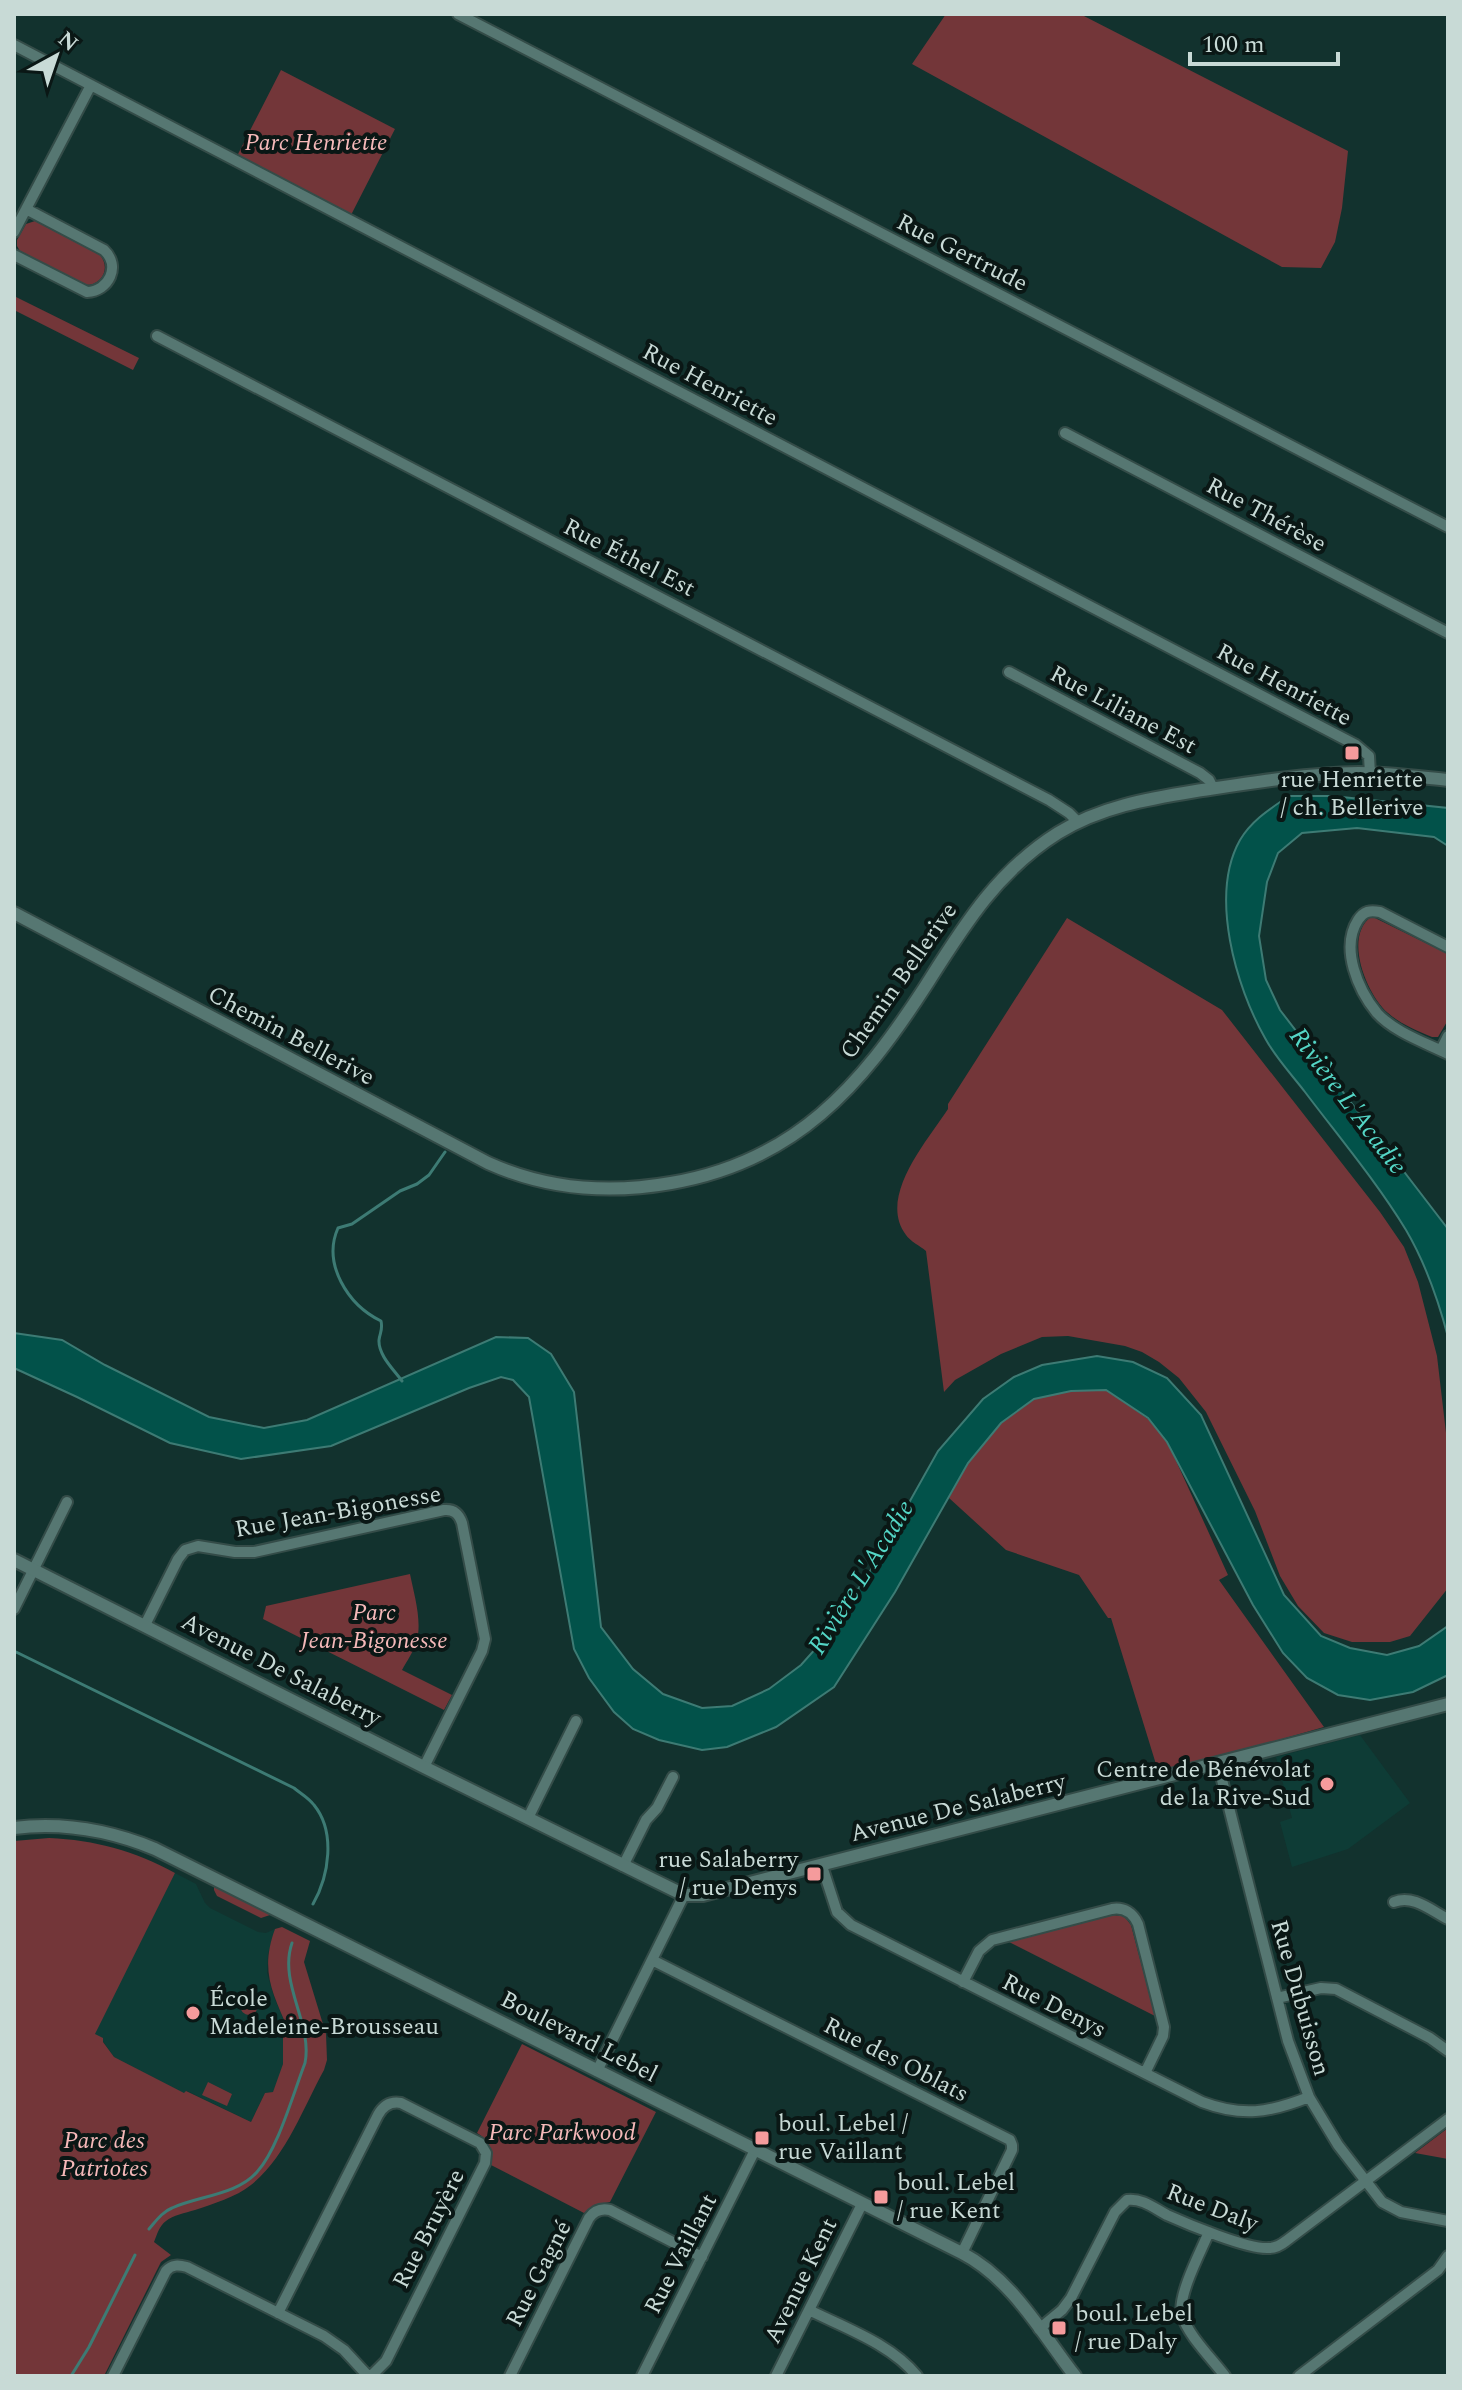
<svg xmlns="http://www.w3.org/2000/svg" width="1462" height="2390" font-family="Spectral,serif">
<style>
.built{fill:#0e3c36}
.green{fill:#733639}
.water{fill:#02524a;stroke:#3d7b74;stroke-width:2}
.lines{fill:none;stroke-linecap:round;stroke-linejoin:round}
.stream{stroke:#3d7b74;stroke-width:3}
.minor-casing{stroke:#344c48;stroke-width:14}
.tertiary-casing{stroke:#344c48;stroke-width:16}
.minor{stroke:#567772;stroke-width:10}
.tertiary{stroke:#567772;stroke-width:12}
.poi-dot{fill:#f59b9c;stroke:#0a1715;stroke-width:3}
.labels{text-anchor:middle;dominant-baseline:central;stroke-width:8;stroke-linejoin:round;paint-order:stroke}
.park-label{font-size:24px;font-style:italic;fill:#f5b9b9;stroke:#0a1715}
.street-label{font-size:24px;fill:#c8dad6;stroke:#0a1715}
.poi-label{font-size:24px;fill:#c8dad6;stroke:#0a1715;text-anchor:start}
.water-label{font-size:26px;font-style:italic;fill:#54d6c6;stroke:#0a1715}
</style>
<rect width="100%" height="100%" fill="#12322e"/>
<!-- built -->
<path class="built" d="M1360,1735L1410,1803L1348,1849L1292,1867L1280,1822L1292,1818L1276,1757Z
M175,1873L196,1884L205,1903L210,1908L258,1932L266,1933L275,1929L268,1954L267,1973L274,1997L288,2030L283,2036V2064L280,2076L273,2092L265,2093L251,2122L187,2091L184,2094L114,2057L102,2040L94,2034Z"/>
<!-- green -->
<path class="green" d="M946,14H1080L1348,151L1342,208L1335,242L1321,268L1282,267L912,64Z
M281,70L395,129L351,215L237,156Z
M35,221L100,255C111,268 102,285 86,285L20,251L17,246V240L26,224Z
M14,296L139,358L133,370L14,310Z
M1371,917L1375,918L1448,954V1020L1438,1037H1432C1418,1031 1400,1024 1388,1013C1367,995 1343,937 1371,917Z
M1067,918L1222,1010L1380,1212L1404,1247L1418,1282L1437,1356L1448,1450V1588L1410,1636L1390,1642H1352L1324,1633L1298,1606L1280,1576L1255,1511L1206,1412L1179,1378L1159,1362L1142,1352L1125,1346L1068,1336L1042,1337L1001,1354L955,1380L944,1392L926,1251C920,1246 910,1241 906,1235C877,1197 928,1140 948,1109V1104Z
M1106,1390L1148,1419L1167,1441L1228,1575L1219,1580L1324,1727L1159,1774L1111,1618H1108L1079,1575L1006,1550L949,1498L970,1459L1001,1423L1035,1399L1071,1391Z
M410,1574C414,1594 422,1620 417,1640C414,1651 407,1661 402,1670L452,1695L444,1710L263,1619L266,1606Z
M49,1838C95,1840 135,1851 175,1873L95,2034L103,2038V2042L114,2057L184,2093L186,2091L251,2122L265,2093L273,2092L283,2064V2036L288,2029C272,1992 260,1970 275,1929L282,1927L310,1941L304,1962L326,2034L327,2060L324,2070C303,2108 286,2157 251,2185C236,2197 213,2204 195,2210C185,2213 173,2215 166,2221C159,2226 157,2235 154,2242L171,2255L161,2262L104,2376H14V1841Z
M214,1884L269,1912L270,1915L261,1918L217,1896L214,1890Z
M1112,1915L1124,1916L1131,1925L1155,2016L1009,1942Z
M240 2006a9 9 0 1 1 18 0a9 9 0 1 1-18 0Z
M522,2044L656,2112L610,2202L594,2205L584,2213L491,2165C494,2151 489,2140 477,2133Z
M208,2082L232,2094L227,2106L202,2095Z
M1448,2128V2159L1415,2153Z"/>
<!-- water -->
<path class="water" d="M1289,796H1332L1448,808V846L1434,837L1357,828L1302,833L1278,853L1267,882L1259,936L1266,980L1280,1010L1448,1229V1337C1438,1299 1426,1264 1406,1230C1376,1181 1339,1137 1305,1092C1292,1075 1275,1057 1265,1038C1236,987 1209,895 1240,840C1252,820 1270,809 1289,796Z
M14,1333L62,1340L105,1365L209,1417L264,1428L307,1420L496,1337L528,1338L551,1354L574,1392L601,1627L633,1669L663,1694L702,1708L732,1706L769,1689L801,1665L827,1636L874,1565L938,1451L983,1399L1014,1377L1042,1365L1097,1356L1133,1362L1167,1378L1201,1415L1284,1595L1321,1636L1350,1648L1387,1655L1419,1646L1448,1626V1675L1413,1692L1370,1700L1338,1695L1307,1678L1283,1653L1253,1605L1167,1442L1148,1418L1106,1390L1071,1391L1034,1399L1001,1423L968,1463L895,1592L834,1687L776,1727L727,1747L702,1750L659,1740L633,1729L614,1712L589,1678L574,1649L529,1397L513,1380L501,1377L469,1388L331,1446L241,1459L170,1443L77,1397L14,1368Z"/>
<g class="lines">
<!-- stream -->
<path class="stream" d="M402,1381C394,1370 378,1355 379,1340C380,1332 383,1330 381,1321C348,1305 322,1264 338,1228L352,1224L400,1191L417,1184L429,1175L445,1152
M16,1652L294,1788C300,1793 309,1798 314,1805C336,1832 329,1876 313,1904
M149,2229C156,2221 162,2212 172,2208C198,2196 237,2195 257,2172C278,2149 293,2094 305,2063C313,2024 278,1983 292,1943
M71,2376L89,2347L135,2255"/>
<defs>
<path id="minor" d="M458,14L1448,527
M14,45L1356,745L1369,756L1370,774
M14,232L91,85
M14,255L87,292C109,291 121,266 104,250L26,209
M157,336L1049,800L1069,813L1078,822
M1065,433L1448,633
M1009,672L1200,773L1209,780L1213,788
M1448,947L1380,912C1370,910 1364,911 1358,920C1340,948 1358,990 1377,1013C1394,1032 1426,1043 1448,1054
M1441,1050L1448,1036
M14,1609L67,1502
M145,1625L178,1559L185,1550L198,1546L235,1552H254L444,1510C454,1509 459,1514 462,1523L485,1639L482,1651L424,1767
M1218,1764L1288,2041L1309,2097L1338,2145L1382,2202L1401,2212L1448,2221
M528,1818L576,1721
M623,1866L646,1820L657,1808L673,1777
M822,1866L837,1912L851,1925L1202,2102C1242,2117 1269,2113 1309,2097
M1394,1902C1413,1894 1432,1911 1448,1919
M652,1960L1010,2140L1012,2145V2150L962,2253
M963,1982L979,1951L992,1940L1112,1909C1124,1907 1133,1913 1138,1924L1164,2027L1163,2036L1145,2073
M1277,1998L1321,1988L1336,1989L1430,2038L1448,2051
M597,2071L684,1895
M1209,2232C1201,2251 1177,2296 1182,2315C1187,2334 1213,2360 1225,2376
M809,2310C845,2328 891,2344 917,2376
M278,2313L378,2115C383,2106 390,2101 401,2103L480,2143L486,2153L485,2163L386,2361L371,2376
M1039,2329L1062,2310L1071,2298L1115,2212L1127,2200C1142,2198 1154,2208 1167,2215C1187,2224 1249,2250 1269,2248C1275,2248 1281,2245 1286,2241L1448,2119
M113,2376L166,2271C172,2264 179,2265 187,2267L324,2336L344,2350L368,2376
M510,2376L589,2218C594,2211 601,2208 610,2210L702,2257
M642,2376L755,2150
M776,2376L862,2204
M1299,2376L1438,2270L1448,2256"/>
<path id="tertiary" d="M14,913L488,1163C546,1189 609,1194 671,1183C795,1162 861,1086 925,987C963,927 996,872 1058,833C1100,807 1147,799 1196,791C1249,783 1303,774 1358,773C1388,773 1418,777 1448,780
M14,1560L424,1767L684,1895H703L1448,1704
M14,1828C63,1822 109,1830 155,1849L962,2253C1012,2279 1041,2332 1075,2376"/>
</defs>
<!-- minor casing -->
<use href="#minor" class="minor-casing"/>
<!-- tertiary casing -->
<use href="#tertiary" class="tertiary-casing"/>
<!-- minor -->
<use href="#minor" class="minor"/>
<!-- tertiary -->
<use href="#tertiary" class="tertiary"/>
</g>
<!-- markers -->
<g class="poi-dot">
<rect x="1344" y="745" width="16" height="16" rx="4"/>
<circle cx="1327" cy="1784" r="8"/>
<rect x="806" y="1866" width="16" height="16" rx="4"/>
<circle cx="193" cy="2013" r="8"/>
<rect x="754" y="2130" width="16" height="16" rx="4"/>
<rect x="873" y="2189" width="16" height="16" rx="4"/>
<rect x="1051" y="2320" width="16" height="16" rx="4"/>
</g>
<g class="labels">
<!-- park labels -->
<g class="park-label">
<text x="316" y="143">Parc Henriette</text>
<text x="374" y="1613">Parc<tspan x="374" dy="28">Jean-Bigonesse</tspan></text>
<text x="562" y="2133">Parc Parkwood</text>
<text x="104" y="2141">Parc des<tspan x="104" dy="28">Patriotes</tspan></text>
</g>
<!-- street labels -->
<g class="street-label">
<text transform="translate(962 253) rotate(27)">Rue Gertrude</text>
<text transform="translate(710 385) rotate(28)">Rue Henriette</text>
<text transform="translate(1266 515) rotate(28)">Rue Thérèse</text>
<text transform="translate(629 558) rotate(27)">Rue Éthel Est</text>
<text transform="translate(1284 685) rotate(28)">Rue Henriette</text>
<text transform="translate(1123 710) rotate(28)">Rue Liliane Est</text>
<text transform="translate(899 981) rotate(-55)">Chemin Bellerive</text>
<text transform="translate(291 1036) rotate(28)">Chemin Bellerive</text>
<text transform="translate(338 1512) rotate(-10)">Rue Jean-Bigonesse</text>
<text transform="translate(281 1670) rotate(27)">Avenue De Salaberry</text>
<text transform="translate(958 1808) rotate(-14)">Avenue De Salaberry</text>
<text transform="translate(1300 1998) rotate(74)">Rue Dubuisson</text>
<text transform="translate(1054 2006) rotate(27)">Rue Denys</text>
<text transform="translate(579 2037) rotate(27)">Boulevard Lebel</text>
<text transform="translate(896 2060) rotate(27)">Rue des Oblats</text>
<text transform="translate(1212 2208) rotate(21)">Rue Daly</text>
<text transform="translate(429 2229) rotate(-63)">Rue Bruyère</text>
<text transform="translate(681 2254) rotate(-63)">Rue Vaillant</text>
<text transform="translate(539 2274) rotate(-63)">Rue Gagné</text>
<text transform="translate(801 2281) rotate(-64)">Avenue Kent</text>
</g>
<!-- poi labels -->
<g class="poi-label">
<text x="1352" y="780" text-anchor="middle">rue Henriette<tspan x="1352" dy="28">/ ch. Bellerive</tspan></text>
<text x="1311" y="1770" text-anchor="end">Centre de Bénévolat<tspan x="1311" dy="28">de la Rive-Sud</tspan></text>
<text x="798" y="1860" text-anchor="end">rue Salaberry<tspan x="798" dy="28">/ rue Denys</tspan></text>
<text x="209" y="1999">École<tspan x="209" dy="28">Madeleine-Brousseau</tspan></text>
<text x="778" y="2124">boul. Lebel /<tspan x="778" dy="28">rue Vaillant</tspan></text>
<text x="897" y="2183">boul. Lebel<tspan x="897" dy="28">/ rue Kent</tspan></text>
<text x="1075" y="2314">boul. Lebel<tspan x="1075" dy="28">/ rue Daly</tspan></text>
</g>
<!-- water labels -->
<g class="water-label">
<text transform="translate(1348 1101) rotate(53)">Rivière L'Acadie</text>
<text transform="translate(861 1577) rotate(-58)">Rivière L'Acadie</text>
</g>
</g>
<!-- border -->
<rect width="1462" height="2390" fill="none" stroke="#c8dad6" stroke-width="32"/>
<!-- north arrow -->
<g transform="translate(56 56) rotate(40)" stroke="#0a1715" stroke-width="6" paint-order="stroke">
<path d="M0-6L14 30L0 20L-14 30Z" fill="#c8dad6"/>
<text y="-12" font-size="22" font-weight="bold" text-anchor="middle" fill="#c8dad6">N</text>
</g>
<!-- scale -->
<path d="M1190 52v12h148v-12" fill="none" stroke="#c8dad6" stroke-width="4"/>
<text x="1202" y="52" font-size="24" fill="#c8dad6" stroke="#0a1715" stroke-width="6" paint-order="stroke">100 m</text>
</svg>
